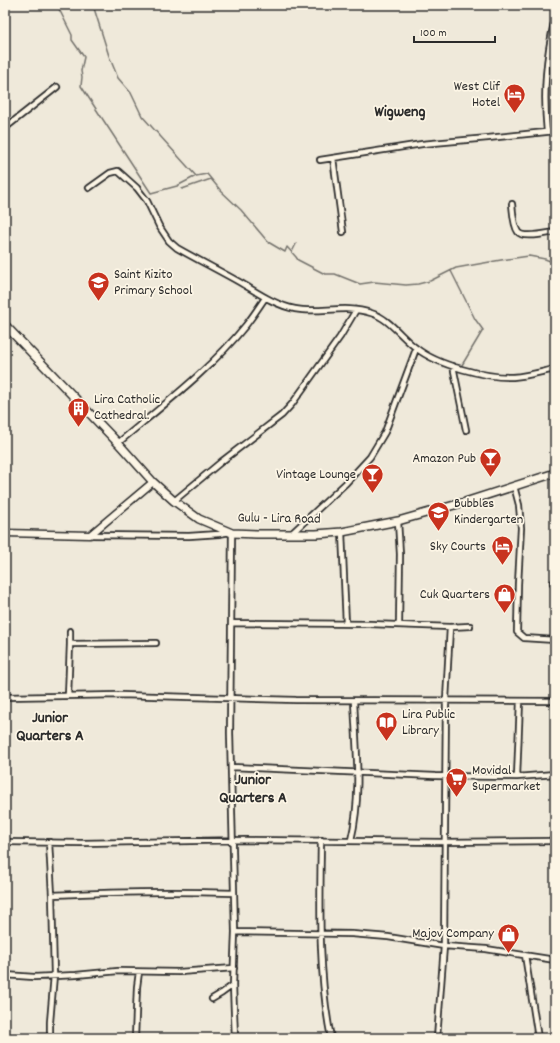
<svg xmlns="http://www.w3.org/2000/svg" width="560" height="1043" font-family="Dekko,sans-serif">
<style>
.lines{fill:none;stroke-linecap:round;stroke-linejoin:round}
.stream{stroke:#75736d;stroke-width:1.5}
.street-casing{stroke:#2b2b2b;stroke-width:8}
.secondary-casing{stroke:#2b2b2b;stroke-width:9}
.primary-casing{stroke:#2b2b2b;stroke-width:10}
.street{stroke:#fcf5e5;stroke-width:4.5}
.secondary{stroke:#fcf5e5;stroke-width:6}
.primary{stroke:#fcf5e5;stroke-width:7}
.labels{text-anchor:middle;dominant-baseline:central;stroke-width:3.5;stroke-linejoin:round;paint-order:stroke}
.poi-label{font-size:14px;fill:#2b2b2b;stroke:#fcf5e5;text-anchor:end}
.street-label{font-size:14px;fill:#2b2b2b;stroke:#fcf5e5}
.quarter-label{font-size:16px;font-weight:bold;fill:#2b2b2b;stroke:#fcf5e5}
</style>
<rect width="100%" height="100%" fill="#efe9da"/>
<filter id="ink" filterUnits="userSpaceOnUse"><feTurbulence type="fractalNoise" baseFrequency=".025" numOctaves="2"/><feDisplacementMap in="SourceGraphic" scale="8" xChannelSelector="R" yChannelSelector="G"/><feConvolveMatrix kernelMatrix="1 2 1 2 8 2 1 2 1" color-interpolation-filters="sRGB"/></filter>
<g filter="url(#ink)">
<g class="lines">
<!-- stream -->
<path class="stream" d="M57,5L72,35V40L84,57L81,71L82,77L81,86L151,193L177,186L196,176
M93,5L109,56L118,78L131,93L142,116L196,176L207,174L221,191L241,210L268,242L285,252L287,247L296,257L298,260L325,274H335L360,284L374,282L406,285L418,284L430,281L456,268L501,260L529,256L545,259L555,263
M182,189L211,179
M292,252L296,244
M451,271L475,319L483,330L462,365"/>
<defs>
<path id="street" d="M5,128L57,87
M547,132C543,91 546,58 555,18
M333,158L343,232
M320,160L422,144L488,138L555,131
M89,188L110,173L118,171L137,188L147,201L159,226L169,241L177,248C198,260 220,271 241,283C258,293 275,305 295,309C319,314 345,304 371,313C389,318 401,337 416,348C437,365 486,378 513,377C527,376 541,372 555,369
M512,204C513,212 513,225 518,232C523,239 547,233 555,232
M453,366L466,430
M118,443C162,406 210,370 246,325C253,316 259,307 265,298
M514,486L519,505L521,528L518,584L517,632L524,638L555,640
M174,501L221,462L282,415L292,404L340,337L356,310
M398,521L400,554L399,625
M342,532L346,624
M232,533L230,733L235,932L233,985L235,1038
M291,534L346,483L370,457L385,432L416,349
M90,535L189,536L219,534L230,532
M553,583H555
M232,623L370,624L450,627L470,626
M70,631V644L156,643
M68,696L70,644
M5,697L120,695L296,700L555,701
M231,767L435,776L517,777L555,774
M517,777L520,701
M321,840C320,906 318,973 331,1038
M351,840C362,796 356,746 354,701
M5,842L82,843L245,840L444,842L555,841
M49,842L52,895
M235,932L352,934L388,937L444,946L486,949L555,960
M525,955L538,1038
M5,975L34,977L76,975L118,971L179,972L234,968
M212,999L222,993L233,985
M50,1038V1022L54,975L52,895C112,892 173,891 234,893
M135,1038L137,987L139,972
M437,1038L444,946L446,700L450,627"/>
<path id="secondary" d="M5,533L90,535L153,482"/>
<path id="primary" d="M5,325L118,443L153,482L174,501L199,519L232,533L257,534H316L342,532L398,521L465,502L555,473"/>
</defs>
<!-- street casing -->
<use href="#street" class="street-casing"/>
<!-- secondary casing -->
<use href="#secondary" class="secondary-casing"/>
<!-- primary casing -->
<use href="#primary" class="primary-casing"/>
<!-- street -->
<use href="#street" class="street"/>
<!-- secondary -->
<use href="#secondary" class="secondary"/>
<!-- primary -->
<use href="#primary" class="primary"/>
</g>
</g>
<!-- icons -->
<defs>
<symbol id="hotel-pin" viewBox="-11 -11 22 30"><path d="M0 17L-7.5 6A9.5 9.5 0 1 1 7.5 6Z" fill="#c8321e" stroke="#fcf5e5"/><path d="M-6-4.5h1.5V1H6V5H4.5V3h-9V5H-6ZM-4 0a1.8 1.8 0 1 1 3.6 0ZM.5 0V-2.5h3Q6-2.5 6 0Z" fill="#fff"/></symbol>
<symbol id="school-pin" viewBox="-11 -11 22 30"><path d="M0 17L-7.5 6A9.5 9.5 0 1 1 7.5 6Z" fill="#c8321e" stroke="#fcf5e5"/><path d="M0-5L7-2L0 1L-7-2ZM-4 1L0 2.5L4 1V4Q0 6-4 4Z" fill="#fff"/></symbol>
<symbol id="building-pin" viewBox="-11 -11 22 30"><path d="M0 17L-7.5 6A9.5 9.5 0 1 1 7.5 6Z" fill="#c8321e" stroke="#fcf5e5"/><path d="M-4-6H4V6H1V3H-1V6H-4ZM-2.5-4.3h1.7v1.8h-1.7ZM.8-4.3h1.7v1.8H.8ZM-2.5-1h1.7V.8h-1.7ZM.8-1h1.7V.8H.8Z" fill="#fff"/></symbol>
<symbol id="bar-pin" viewBox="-11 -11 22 30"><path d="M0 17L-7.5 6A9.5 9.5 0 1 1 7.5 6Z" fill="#c8321e" stroke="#fcf5e5"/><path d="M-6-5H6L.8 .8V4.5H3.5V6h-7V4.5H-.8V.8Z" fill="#fff"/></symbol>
<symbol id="shop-pin" viewBox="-11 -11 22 30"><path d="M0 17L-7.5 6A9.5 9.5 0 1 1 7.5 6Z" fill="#c8321e" stroke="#fcf5e5"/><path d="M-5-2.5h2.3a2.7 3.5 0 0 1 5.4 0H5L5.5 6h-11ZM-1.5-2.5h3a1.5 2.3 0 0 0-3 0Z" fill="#fff"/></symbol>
<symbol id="library-pin" viewBox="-11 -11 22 30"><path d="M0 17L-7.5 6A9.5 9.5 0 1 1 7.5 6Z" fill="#c8321e" stroke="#fcf5e5"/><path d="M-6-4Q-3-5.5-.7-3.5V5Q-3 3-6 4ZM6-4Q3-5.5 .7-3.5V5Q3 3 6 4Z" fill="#fff"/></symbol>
<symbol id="supermarket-pin" viewBox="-11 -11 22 30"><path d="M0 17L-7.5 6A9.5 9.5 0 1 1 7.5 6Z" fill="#c8321e" stroke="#fcf5e5"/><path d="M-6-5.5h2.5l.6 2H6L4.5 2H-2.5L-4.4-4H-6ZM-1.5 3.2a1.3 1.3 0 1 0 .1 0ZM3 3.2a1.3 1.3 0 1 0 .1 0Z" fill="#fff"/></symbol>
</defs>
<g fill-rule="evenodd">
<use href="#hotel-pin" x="502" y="82" width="25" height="34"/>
<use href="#school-pin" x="86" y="270" width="25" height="34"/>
<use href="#building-pin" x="66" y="396" width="25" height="34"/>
<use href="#bar-pin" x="478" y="446" width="25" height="34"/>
<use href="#bar-pin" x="360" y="462" width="25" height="34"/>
<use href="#school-pin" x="426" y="500" width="25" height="34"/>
<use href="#hotel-pin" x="490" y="534" width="25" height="34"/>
<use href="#shop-pin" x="492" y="582" width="25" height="34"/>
<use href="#library-pin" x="374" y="710" width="25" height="34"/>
<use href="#supermarket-pin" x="444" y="766" width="25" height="34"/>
<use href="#shop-pin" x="496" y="922" width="25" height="34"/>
</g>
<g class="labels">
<!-- poi labels -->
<g class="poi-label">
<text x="500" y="87">West Clif<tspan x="500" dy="16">Hotel</tspan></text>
<text x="114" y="275" text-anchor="start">Saint Kizito<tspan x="114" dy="16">Primary School</tspan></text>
<text x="94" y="400" text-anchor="start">Lira Catholic<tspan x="94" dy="16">Cathedral.</tspan></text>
<text x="476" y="459">Amazon Pub</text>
<text x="356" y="475">Vintage Lounge</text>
<text x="454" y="504" text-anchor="start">Bubbles<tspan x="454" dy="16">Kindergarten</tspan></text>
<text x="486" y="547">Sky Courts</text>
<text x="490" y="595">Cuk Quarters</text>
<text x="402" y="715" text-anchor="start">Lira Public<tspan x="402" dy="16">Library</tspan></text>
<text x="472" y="771" text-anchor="start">Movidal<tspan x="472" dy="16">Supermarket</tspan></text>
<text x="494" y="934">Majov Company</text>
</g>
<!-- street labels -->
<g class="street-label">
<text transform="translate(279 519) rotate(1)">Gulu - Lira Road</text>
</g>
<!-- quarter labels -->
<g class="quarter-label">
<text x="400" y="112">Wigweng</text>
<text x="50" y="718">Junior<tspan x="50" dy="18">Quarters A</tspan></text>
<text x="253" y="780">Junior<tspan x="253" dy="18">Quarters A</tspan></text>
</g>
</g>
<!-- margin -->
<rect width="560" height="1043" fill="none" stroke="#fcf5e5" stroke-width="20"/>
<rect x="10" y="10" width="540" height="1023" fill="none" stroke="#2b2b2b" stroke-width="1.5" filter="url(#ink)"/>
<!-- scale -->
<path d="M414 36v6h81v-6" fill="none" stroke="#2b2b2b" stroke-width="2"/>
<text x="420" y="36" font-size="12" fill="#2b2b2b" stroke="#fcf5e5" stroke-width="3" paint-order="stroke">100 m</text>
</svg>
